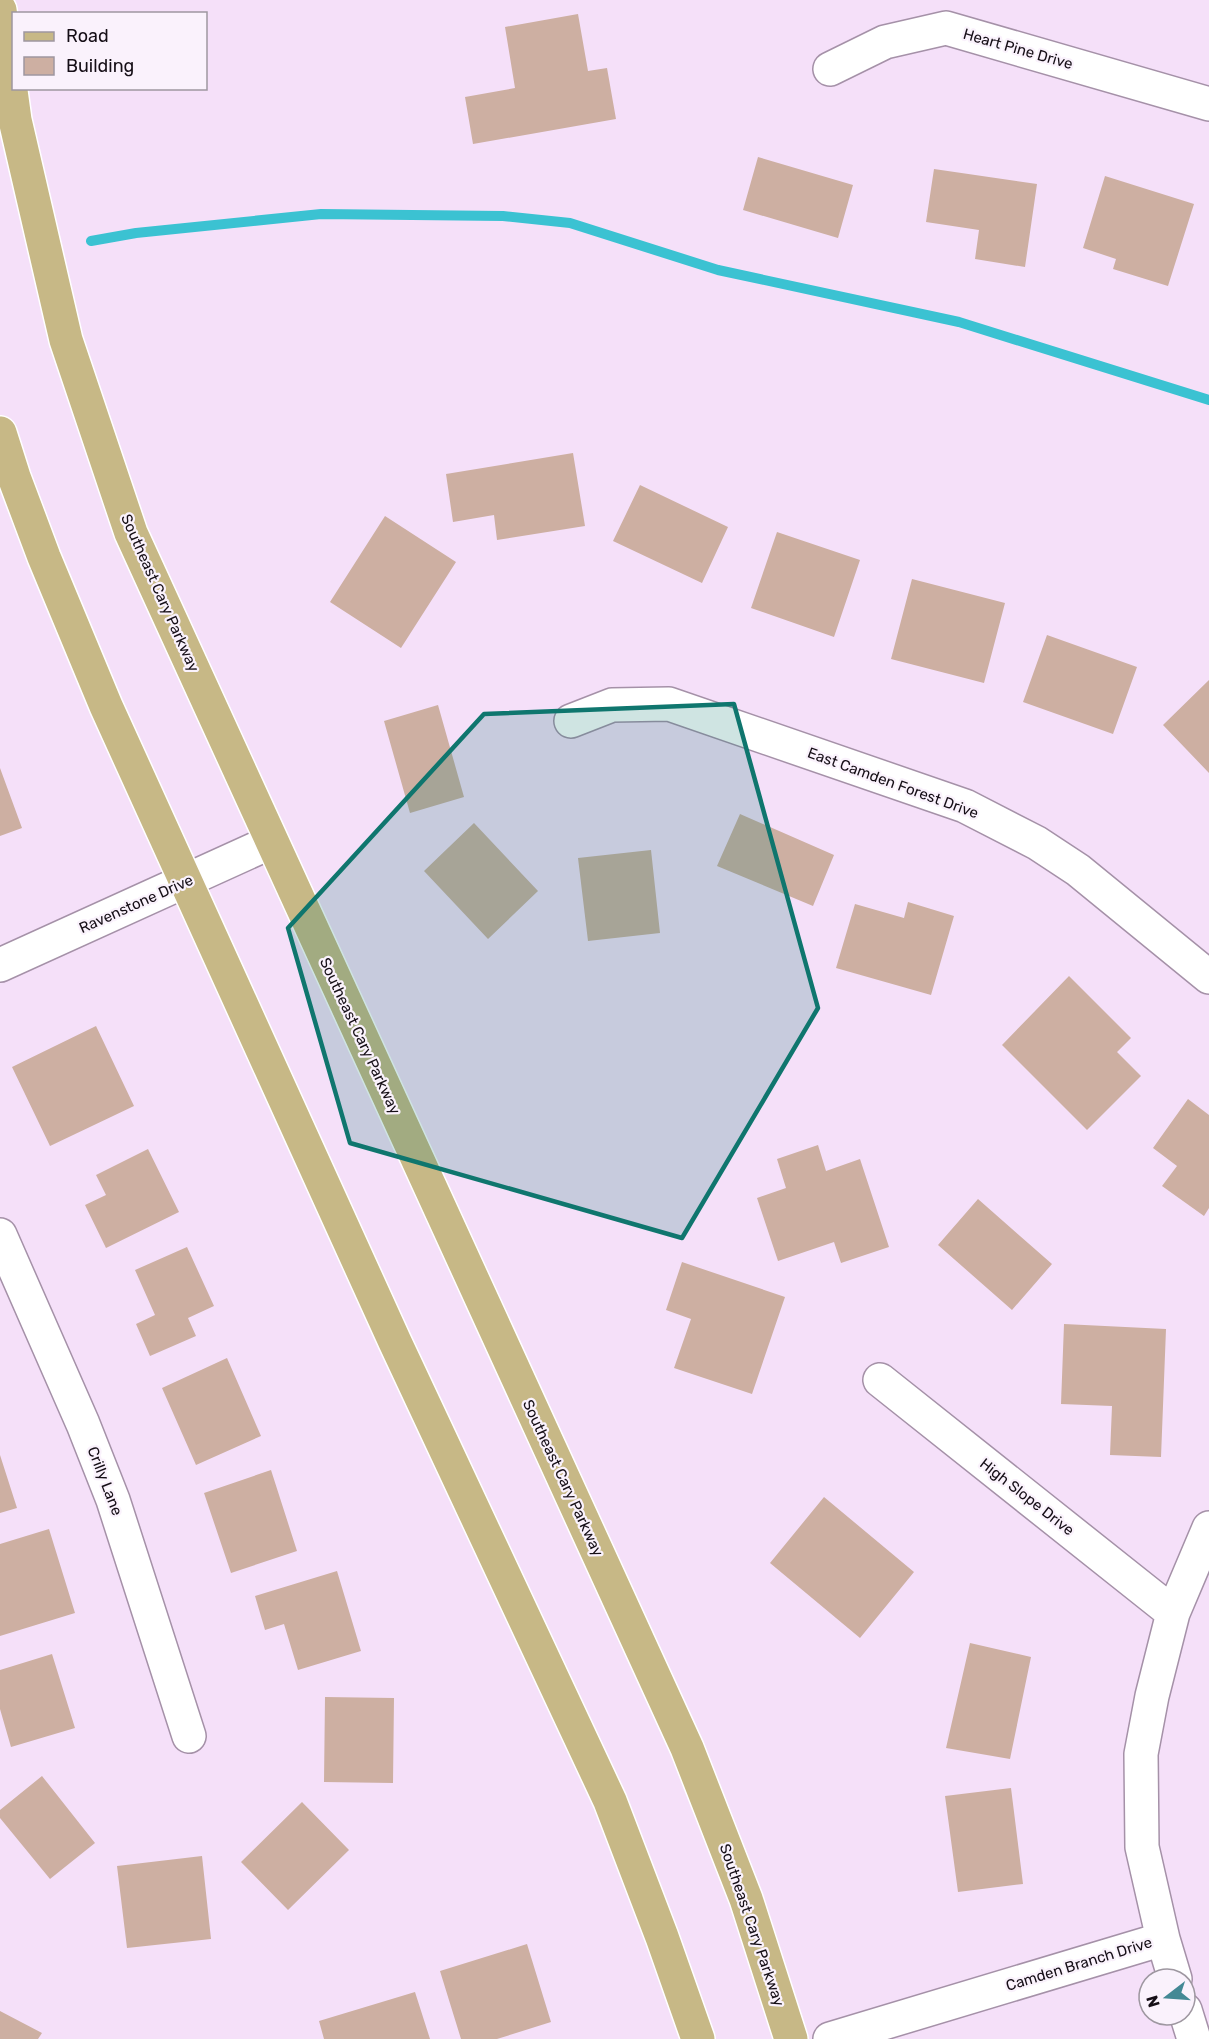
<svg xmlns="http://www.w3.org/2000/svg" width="1209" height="2039" font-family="Rubik,sans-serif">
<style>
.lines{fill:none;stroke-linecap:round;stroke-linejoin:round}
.stream{stroke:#3bc2d2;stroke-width:10}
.building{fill:#cdafa2}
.minor-casing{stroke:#a591a8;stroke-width:36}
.primary-casing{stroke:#fff;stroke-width:36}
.minor{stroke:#fff;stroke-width:33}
.primary{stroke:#c7b886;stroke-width:33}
.marked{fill:#0f766e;fill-opacity:0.2;stroke:#0f766e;stroke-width:4.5;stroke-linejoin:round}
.labels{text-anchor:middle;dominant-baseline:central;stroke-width:4.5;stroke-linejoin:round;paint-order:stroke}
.street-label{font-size:15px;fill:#150e16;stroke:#faf2fc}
</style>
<rect width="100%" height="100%" fill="#f5e0f9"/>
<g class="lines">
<!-- stream -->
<path class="stream" d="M91,241L136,233L321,214L503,216L570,223L718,270L959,322L1209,400"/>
</g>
<!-- building -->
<path class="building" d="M578,14L588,71L607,68L616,119L473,144L465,97L515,88L505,27Z
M758,157L853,185L838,238L743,210Z
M934,169L1037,184L1025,267L975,259L979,230L926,222Z
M1105,176L1194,204L1168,286L1113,269L1116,259L1083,248Z
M573,453L585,526L497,540L494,515L453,522L446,474Z
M640,485L728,527L702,583L613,541Z
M385,516L456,562L401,648L330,602Z
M777,532L860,560L834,637L751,608Z
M912,579L1005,603L984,683L891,659Z
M1047,635L1137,667L1113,734L1023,702Z
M1209,680V773L1163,725Z
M438,705L464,797L410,813L384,721Z
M0,768L22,828L0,836Z
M740,814L834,855L813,906L717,866Z
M474,823L538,891L488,939L424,871Z
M651,850L660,933L588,941L578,858Z
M908,902L954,916L931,995L836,968L855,904L904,918Z
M1069,976L1131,1038L1117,1052L1141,1076L1087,1130L1002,1045Z
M96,1026L134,1106L50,1146L12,1067Z
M1188,1099L1209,1115V1208L1204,1216L1162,1186L1177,1166L1153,1148Z
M818,1145L826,1171L860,1159L889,1247L841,1263L834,1242L778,1261L757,1198L786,1188L777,1159Z
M148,1149L179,1212L106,1248L85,1205L106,1195L96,1175Z
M978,1199L1052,1264L1012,1310L938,1245Z
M187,1247L214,1306L188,1318L196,1336L150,1356L136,1324L155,1315L135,1270Z
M682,1262L785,1297L752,1394L674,1368L691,1319L666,1310Z
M1064,1324L1166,1329L1161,1457L1110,1455L1112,1406L1061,1404Z
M227,1358L261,1436L196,1465L162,1388Z
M0,1455L17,1508L0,1513Z
M271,1470L297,1551L231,1573L204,1493Z
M824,1497L914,1572L860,1638L770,1563Z
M49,1529L75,1613L0,1636V1544Z
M337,1571L361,1651L298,1670L284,1624L265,1630L255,1596Z
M970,1643L1031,1657L1010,1759L946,1748Z
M52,1654L75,1728L11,1747L0,1709V1670Z
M325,1697L394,1698L393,1783L324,1782Z
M42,1776L95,1843L50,1879L0,1818V1810Z
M1011,1788L1023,1884L958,1892L945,1796Z
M302,1802L349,1850L288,1910L241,1862Z
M202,1856L211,1939L127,1948L117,1866Z
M527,1944L551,2022L497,2039H461L440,1971Z
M415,1992L430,2039H324L319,2021Z
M0,2011L42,2033L38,2039H0Z"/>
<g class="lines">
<defs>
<path id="minor" d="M830,69L885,42L946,28L1209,104
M571,721L612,705L669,704L965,806L1037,843L1078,870L1209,977
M0,965L271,842
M0,1235L83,1424L113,1500L189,1736
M880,1380L1173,1613
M1175,1979L1163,1939L1142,1847L1141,1754L1152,1696L1173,1613L1209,1528
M1185,2010L1194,2039
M830,2039L1163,1939"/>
<path id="primary" d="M0,10L15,120L66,340L131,533L687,1748L746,1899L791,2039
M0,433L14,477L44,557L106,706L395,1342L610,1801L662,1937L698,2039"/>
</defs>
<!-- minor casing -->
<use href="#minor" class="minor-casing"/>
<!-- primary casing -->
<use href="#primary" class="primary-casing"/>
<!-- minor -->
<use href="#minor" class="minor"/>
<!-- primary -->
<use href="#primary" class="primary"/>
</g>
<!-- marked area -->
<path class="marked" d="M734,704L818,1008L682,1238L350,1143L288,928L484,714Z"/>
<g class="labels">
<!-- street labels -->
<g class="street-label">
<text transform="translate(1018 49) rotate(16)">Heart Pine Drive</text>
<text transform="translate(160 593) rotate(66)">Southeast Cary Parkway</text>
<text transform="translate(893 783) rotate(20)">East Camden Forest Drive</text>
<text transform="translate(136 904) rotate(-24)">Ravenstone Drive</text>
<text transform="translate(360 1036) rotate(65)">Southeast Cary Parkway</text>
<text transform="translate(563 1478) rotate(65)">Southeast Cary Parkway</text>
<text transform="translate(105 1481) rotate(69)">Crilly Lane</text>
<text transform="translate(1027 1497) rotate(38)">High Slope Drive</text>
<text transform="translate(752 1925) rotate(71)">Southeast Cary Parkway</text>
<text transform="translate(1079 1964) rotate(-17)">Camden Branch Drive</text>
</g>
</g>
<!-- legend -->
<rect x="12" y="12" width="195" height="78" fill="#faf2fc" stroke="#9e97a0" stroke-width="1.5"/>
<rect x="24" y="32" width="30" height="9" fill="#c7b886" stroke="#9e97a0" stroke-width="1.5"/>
<text x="66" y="42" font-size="18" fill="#150e16">Road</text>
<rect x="24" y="57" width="30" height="18" fill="#cdafa2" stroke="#9e97a0" stroke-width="1.5"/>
<text x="66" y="72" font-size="18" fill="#150e16">Building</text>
<!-- north arrow -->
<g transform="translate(1167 1997) rotate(253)"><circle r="28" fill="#faf2fc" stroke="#9e97a0" stroke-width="1.5"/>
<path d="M0-4.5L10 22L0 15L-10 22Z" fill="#448995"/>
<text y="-9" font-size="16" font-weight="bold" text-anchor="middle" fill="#150e16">N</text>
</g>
</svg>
